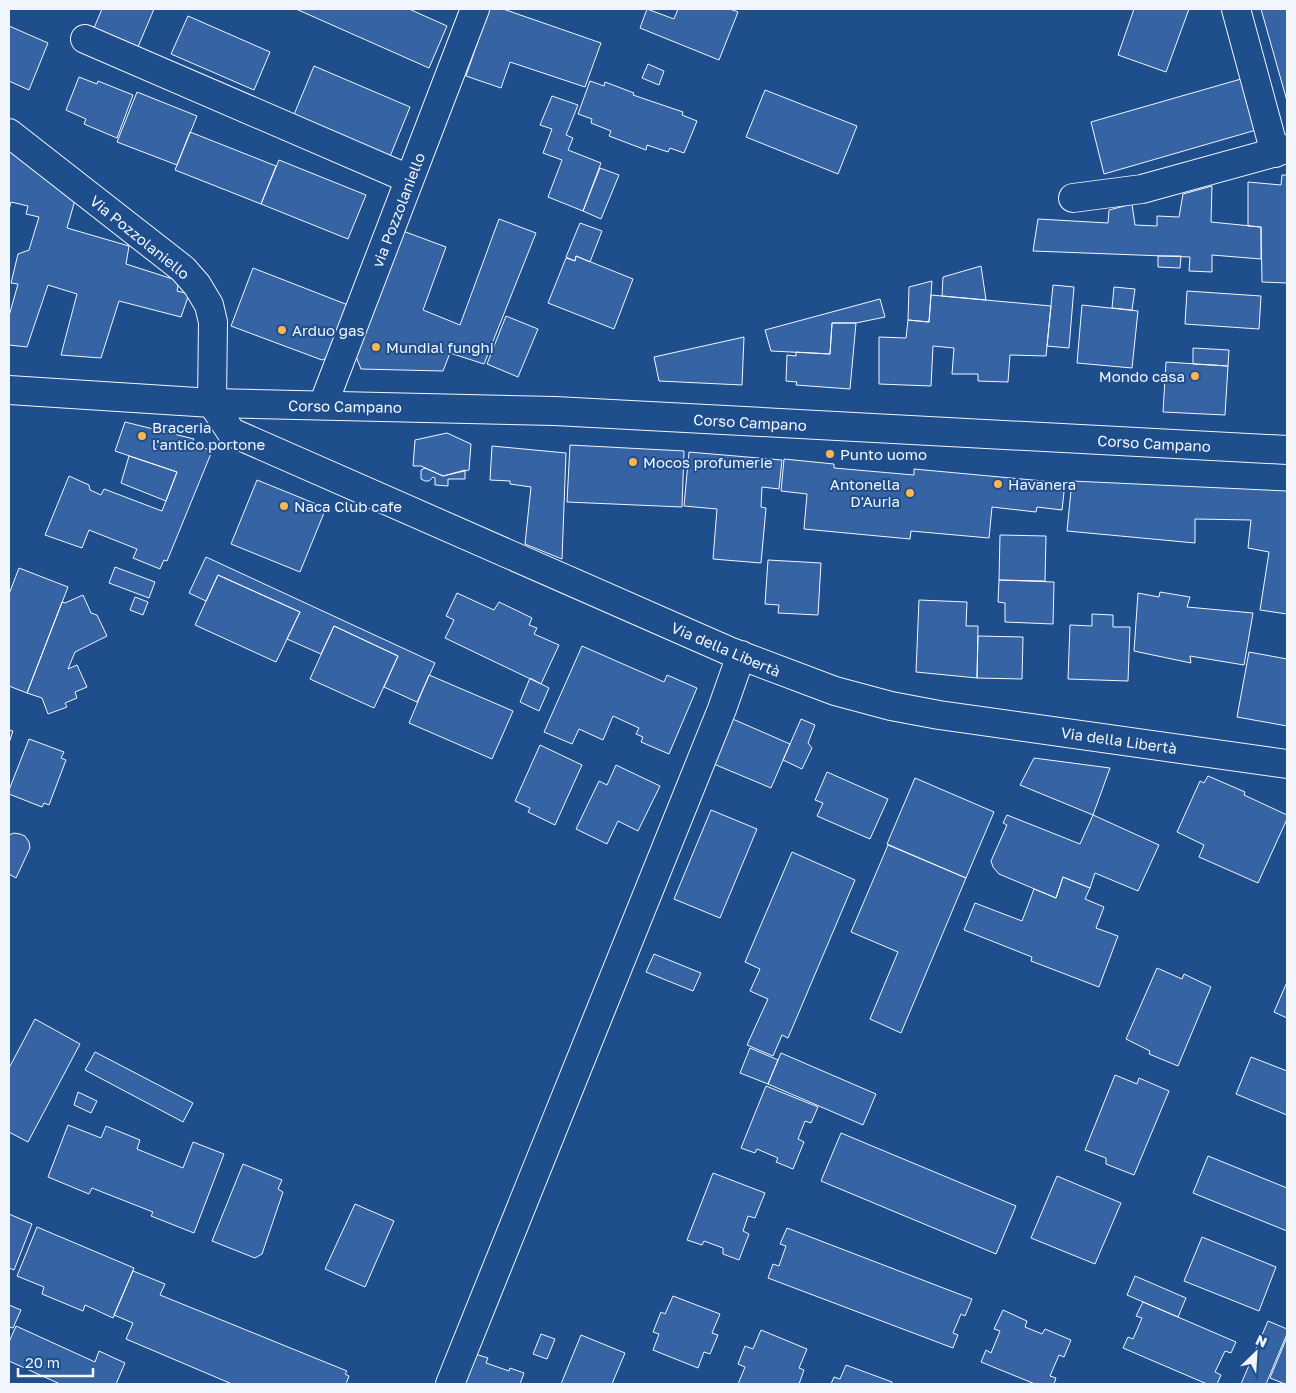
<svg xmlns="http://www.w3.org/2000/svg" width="1296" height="1393" font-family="'Golos Text',sans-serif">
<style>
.building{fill:#3563a3;stroke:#f2f6ff}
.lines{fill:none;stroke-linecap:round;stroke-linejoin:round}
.minor-casing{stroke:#f2f6ff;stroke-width:30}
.major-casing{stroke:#f2f6ff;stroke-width:30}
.minor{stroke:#1f4e8c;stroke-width:28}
.major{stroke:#1f4e8c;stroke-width:28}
.poi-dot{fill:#ffb74d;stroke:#1f4e8c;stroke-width:2}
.labels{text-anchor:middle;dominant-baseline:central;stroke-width:4;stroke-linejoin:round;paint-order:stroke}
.street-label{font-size:15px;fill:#f2f6ff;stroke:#1f4e8c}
.poi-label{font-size:15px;fill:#f2f6ff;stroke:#1f4e8c;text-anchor:start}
</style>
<rect width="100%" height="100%" fill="#1f4e8c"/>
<!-- building -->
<path class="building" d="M102,9H154L135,54L91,35Z
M296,9H409L447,26L429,68Z
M489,9H503L601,43L585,87L510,62L501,88L466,76Z
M647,9L674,19L678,9H730L738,12L719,60L640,28Z
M1134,9H1189L1166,72L1118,55Z
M1261,9H1287V101Z
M188,16L270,52L254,90L171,54Z
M9,26L48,43L29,90L9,81Z
M648,64L664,71L659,85L642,78Z
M314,66L410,107L389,159L293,117Z
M79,77L97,84L98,81L133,95L117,138L84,124L86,119L66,110Z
M1248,77L1263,128L1104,174L1091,122Z
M590,81L604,86L605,82L634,93L633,95L683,112L682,115L697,121L684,153L670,148L668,152L647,145L646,150L609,136L611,131L591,123L592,119L578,114Z
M765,90L857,126L838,174L746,137Z
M137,92L197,116L177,165L117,142Z
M552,96L578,105L566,135L573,138L568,150L601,163L583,211L548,197L562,160L543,153L552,129L540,125Z
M190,132L276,166L261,204L175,170Z
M9,145L75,200L67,228L129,246L126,264L179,281L177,291L189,294L181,317L119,301L101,358L61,355L77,294L48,285L27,347L9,345V316L18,284L11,283L18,254L29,250L39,217L26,214L28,206L11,202L9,210Z
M279,160L366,195L348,239L261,204Z
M600,168L619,175L601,219L583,211Z
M1282,175H1287V283L1262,282L1261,227L1248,226V182L1281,185Z
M1212,186L1211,222L1261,227V259L1212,255V272L1189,271L1190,257L1033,251L1038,219L1108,223L1109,210L1132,204L1135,225L1157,226V216L1179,217L1183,194Z
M499,219L536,233L484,364L450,353L443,371L361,369L355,354L403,231L446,247L423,310L460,325Z
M580,223L602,231L590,262L576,256L575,261L566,257Z
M576,256L633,279L614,329L548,303L566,258L575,261Z
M1158,256H1181L1180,268L1158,267Z
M981,266L986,300L942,296L943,277Z
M253,268L348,305L327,358L322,360L231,326Z
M932,281L929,322L908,320L909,287Z
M1053,285L1074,287L1069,348L1047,346Z
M1114,287L1135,289L1132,310L1112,308Z
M1187,291L1261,296L1259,329L1185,324Z
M931,295L1051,306L1046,356L1010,355L1008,382L978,381V374H952L954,348L933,346L931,386L879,384V337L906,338L908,320L929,322Z
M880,299L885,317L856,323H832L830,354L771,351L765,330Z
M1082,305L1138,311L1132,368L1077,363Z
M506,316L538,329L518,377L487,364Z
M832,323H856L850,389L796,385L797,382L786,381L787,355L796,356V352L830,354Z
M744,337L742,385L659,381L654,357Z
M1193,348L1229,350L1228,366L1193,364Z
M1166,362L1228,366L1225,415L1163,412Z
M125,422L194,439L192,443L212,451L167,561L164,560L160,569L133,558L137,549L89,530L82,548L45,535L69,476L89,485L90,490L101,495L104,489L162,511L177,472L115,451Z
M447,433L471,444L469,470L443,476L421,466H413L415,440Z
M570,445L684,451L682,507L567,502Z
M492,446L566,453L562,559L525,544L531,487L510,484V481L490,480Z
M689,452L782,460L779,489L762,487L761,507L766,508L761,563L713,559L717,509L684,506Z
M129,456L177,472L166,501L121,483Z
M784,459L834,464V468L914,475V469L1065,483L1062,510L1037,507L1036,512L992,507L989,538L911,531L910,539L804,529L807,494L781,491Z
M425,468L443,476L465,470V479H448V486L435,485V478L433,477L429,481H425L421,479V470Z
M257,480L326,508L300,572L231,544Z
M1072,481L1287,491V614L1260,610L1269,552L1248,548L1251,520L1195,519V543L1067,531Z
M1000,535L1046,536L1045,581L999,580Z
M206,557L435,663L417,702L384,687L398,656L334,626L321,654L287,639L300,612L218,575L206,601L189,593Z
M768,560L821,563L818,615L778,613L779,605L765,604Z
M115,567L155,582L149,598L109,583Z
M19,568L68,587L27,693L9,686V594Z
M218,575L300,612L276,662L195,625Z
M999,580L1054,582L1053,624L1005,622V603L998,602Z
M1160,592L1190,597L1187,607L1253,613L1244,665L1190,656L1191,663L1134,651L1138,593L1159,597Z
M457,593L494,610L499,602L532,618L529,625L537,628L534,634L559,645L541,684L445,638L454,620L446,616Z
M83,595L91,613L97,615L107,636L75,652L68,669L77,665L87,687L75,692L77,698L65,703L67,707L48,714L42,698L27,693L62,602L65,603Z
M135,597L148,602L143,615L130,610Z
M919,600L967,602L966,626H978L977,678L916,672Z
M1092,614L1113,615V627H1130L1128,681L1068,679L1070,625L1092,626Z
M334,626L398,656L374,708L310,679Z
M978,636L1023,637L1022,679L977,678Z
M582,646L664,682L667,675L697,688L669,754L641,742L643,737L636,734L639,728L613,716L603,740L579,729L572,744L544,732Z
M1249,652L1287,659V726L1237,717Z
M429,675L513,711L492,759L409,723Z
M530,678L549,688L539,711L520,702Z
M728,717L790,744L771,788L709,762Z
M801,719L815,725L808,743L812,748L802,769L783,760Z
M9,730L13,731L9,743Z
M29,739L64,752L61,758L66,760L49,805L44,803L42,807L9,794V790Z
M540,745L582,765L555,825L528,812L530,808L515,801Z
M1034,758L1110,768L1093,815L1020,785Z
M616,765L660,786L638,831L618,821L607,844L576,829L599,781L607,785Z
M827,772L888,799L870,839L817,816L823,803L815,800Z
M1208,776L1245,792L1244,795L1287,815V819L1258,883L1199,857L1204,845L1177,832L1200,781L1204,783Z
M915,778L994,812L966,878L887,844Z
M711,810L757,829L720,918L674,899Z
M1007,815L1080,844L1093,815L1159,845L1138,891L1095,873L1090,888L1063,877L1056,898L999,874L993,867L991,861L1007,825L1003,823Z
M14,833L20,834L25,836L29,842L30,848L16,878L9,874V835Z
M888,845L966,878L901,1033L870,1019L898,952L851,932Z
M792,852L855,880L788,1038L782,1035L773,1056L747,1045L768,999L750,991L760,969L745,962Z
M1063,877L1090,888L1085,899L1104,907L1096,928L1118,936L1099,987L1031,961L1032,957L964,930L975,903L1022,921L1034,889L1056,898Z
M654,954L701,973L693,991L646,972Z
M1157,968L1182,979L1184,974L1211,987L1178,1066L1149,1054L1150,1051L1126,1039Z
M1287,982V1018L1274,1012Z
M35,1019L80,1044L28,1142L9,1132V1068Z
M750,1048L778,1060L768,1084L740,1073Z
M95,1052L193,1103L183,1122L85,1070Z
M781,1053L876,1094L863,1125L768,1084Z
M1251,1057L1287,1071V1115L1236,1094Z
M1115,1075L1137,1084L1139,1078L1169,1091L1134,1175L1106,1164V1158L1085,1150Z
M766,1086L818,1107L811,1123L805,1121L798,1139L804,1142L793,1169L776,1162L778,1158L757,1149L755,1153L741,1148Z
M78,1092L97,1101L91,1113L74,1105Z
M68,1125L101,1138L106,1126L140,1140L137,1149L183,1168L193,1142L224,1154L194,1233L151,1216L153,1212L92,1188L89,1194L48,1177Z
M841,1133L1016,1206L996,1254L821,1181Z
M1208,1156L1287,1188V1231L1193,1193Z
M243,1164L282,1180L278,1189L283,1192L262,1254L255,1258L212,1241Z
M713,1173L765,1193L755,1218L748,1216L743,1231L749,1234L739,1260L723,1254V1248L704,1241L702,1245L687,1240Z
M1057,1176L1121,1203L1095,1264L1031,1238Z
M355,1204L394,1221L365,1287L325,1269Z
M9,1214L32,1224L14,1270L9,1268Z
M37,1227L134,1268L113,1318L85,1305L83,1311L42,1294L44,1287L17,1276Z
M787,1228L972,1299L965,1316L961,1314L953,1333L958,1335L953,1348L768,1278L773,1264L779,1266L786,1246L780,1244Z
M1202,1237L1276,1267L1259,1311L1184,1281Z
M133,1271L165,1284L160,1295L347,1371L345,1374L349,1376L346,1384H232L126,1339L133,1323L114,1315Z
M1135,1276L1186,1298L1178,1317L1127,1295Z
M673,1296L720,1314L712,1333L718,1335L710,1354L704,1352L698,1368L653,1350L659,1334L653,1332L661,1312L665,1314Z
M1143,1302L1236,1342L1231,1353L1225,1351L1215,1372L1221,1375L1217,1384H1207L1123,1348L1128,1337L1133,1339L1142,1318L1136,1316Z
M9,1305L21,1310L13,1328L9,1327Z
M1003,1310L1027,1321L1025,1327L1042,1334L1045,1329L1071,1340L1064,1357L1059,1355L1050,1376L1056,1378L1054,1384H1035L981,1362L986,1350L991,1353L1000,1331L994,1329Z
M1268,1321L1287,1329V1334L1266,1384H1241Z
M16,1326L95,1362L99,1351L125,1363L116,1384H60L9,1361V1342Z
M761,1330L807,1349L799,1368L804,1370L799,1384H738L745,1367L738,1364L745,1346L753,1349Z
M541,1334L555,1339L547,1359L533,1354Z
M581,1335L625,1353L612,1384H561Z
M1287,1337V1384H1285L1270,1378Z
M475,1354L488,1358L486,1363L509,1371L510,1368L524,1373L520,1384H462Z
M846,1365L892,1382V1384H831L834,1377L840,1379Z"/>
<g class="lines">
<defs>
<path id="minor" d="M1236,9L1275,153
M85,39L409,179
M9,133L183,269L197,285L209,305L213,322L212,403L231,432L729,651L835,691L891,706L939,715L1287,764
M1073,198L1142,189L1287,149
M323,405L475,9
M450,1384L722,709L741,655"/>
<path id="major" d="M9,390L212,403L555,411L1287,450"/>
</defs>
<!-- minor casing -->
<use href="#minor" class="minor-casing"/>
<!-- major casing -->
<use href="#major" class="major-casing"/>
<!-- minor -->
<use href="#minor" class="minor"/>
<!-- major -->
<use href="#major" class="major"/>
</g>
<!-- markers -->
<g class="poi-dot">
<circle cx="282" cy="330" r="5"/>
<circle cx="376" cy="347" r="5"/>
<circle cx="1195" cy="376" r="5"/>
<circle cx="142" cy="436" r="5"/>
<circle cx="830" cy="454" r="5"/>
<circle cx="633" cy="462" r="5"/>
<circle cx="998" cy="484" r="5"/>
<circle cx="910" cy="493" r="5"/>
<circle cx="284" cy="506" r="5"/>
</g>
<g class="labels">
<!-- street labels -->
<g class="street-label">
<text transform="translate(398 210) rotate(-69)">via Pozzolaniello</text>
<text transform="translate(140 237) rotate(39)">Via Pozzolaniello</text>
<text transform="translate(345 406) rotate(1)">Corso Campano</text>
<text transform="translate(750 422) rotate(3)">Corso Campano</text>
<text transform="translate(1154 443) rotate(3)">Corso Campano</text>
<text transform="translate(726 649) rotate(23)">Via della Libertà</text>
<text transform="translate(1119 740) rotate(8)">Via della Libertà</text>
</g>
<!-- poi labels -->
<g class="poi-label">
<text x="292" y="330">Arduo gas</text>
<text x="386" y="347">Mundial funghi</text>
<text x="1185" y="376" text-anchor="end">Mondo casa</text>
<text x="152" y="427">Braceria<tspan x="152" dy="17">l'antico portone</tspan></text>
<text x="840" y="454">Punto uomo</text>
<text x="643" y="462">Mocos profumerie</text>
<text x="900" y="484" text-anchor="end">Antonella<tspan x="900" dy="17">D'Auria</tspan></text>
<text x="1008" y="484">Havanera</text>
<text x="294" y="506">Naca Club cafe</text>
</g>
</g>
<!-- border -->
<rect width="1296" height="1393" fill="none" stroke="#f2f6ff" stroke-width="20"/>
<!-- north arrow -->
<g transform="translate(1256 1353) rotate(25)" stroke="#1f4e8c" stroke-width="4" paint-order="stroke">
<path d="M0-4L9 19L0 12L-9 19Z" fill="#f2f6ff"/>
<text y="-8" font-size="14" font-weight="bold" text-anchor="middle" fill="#f2f6ff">N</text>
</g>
<!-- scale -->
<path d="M18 1368v8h75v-8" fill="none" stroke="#f2f6ff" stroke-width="2.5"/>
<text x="25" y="1368" font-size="15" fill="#f2f6ff" stroke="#1f4e8c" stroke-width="4" paint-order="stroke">20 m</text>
</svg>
